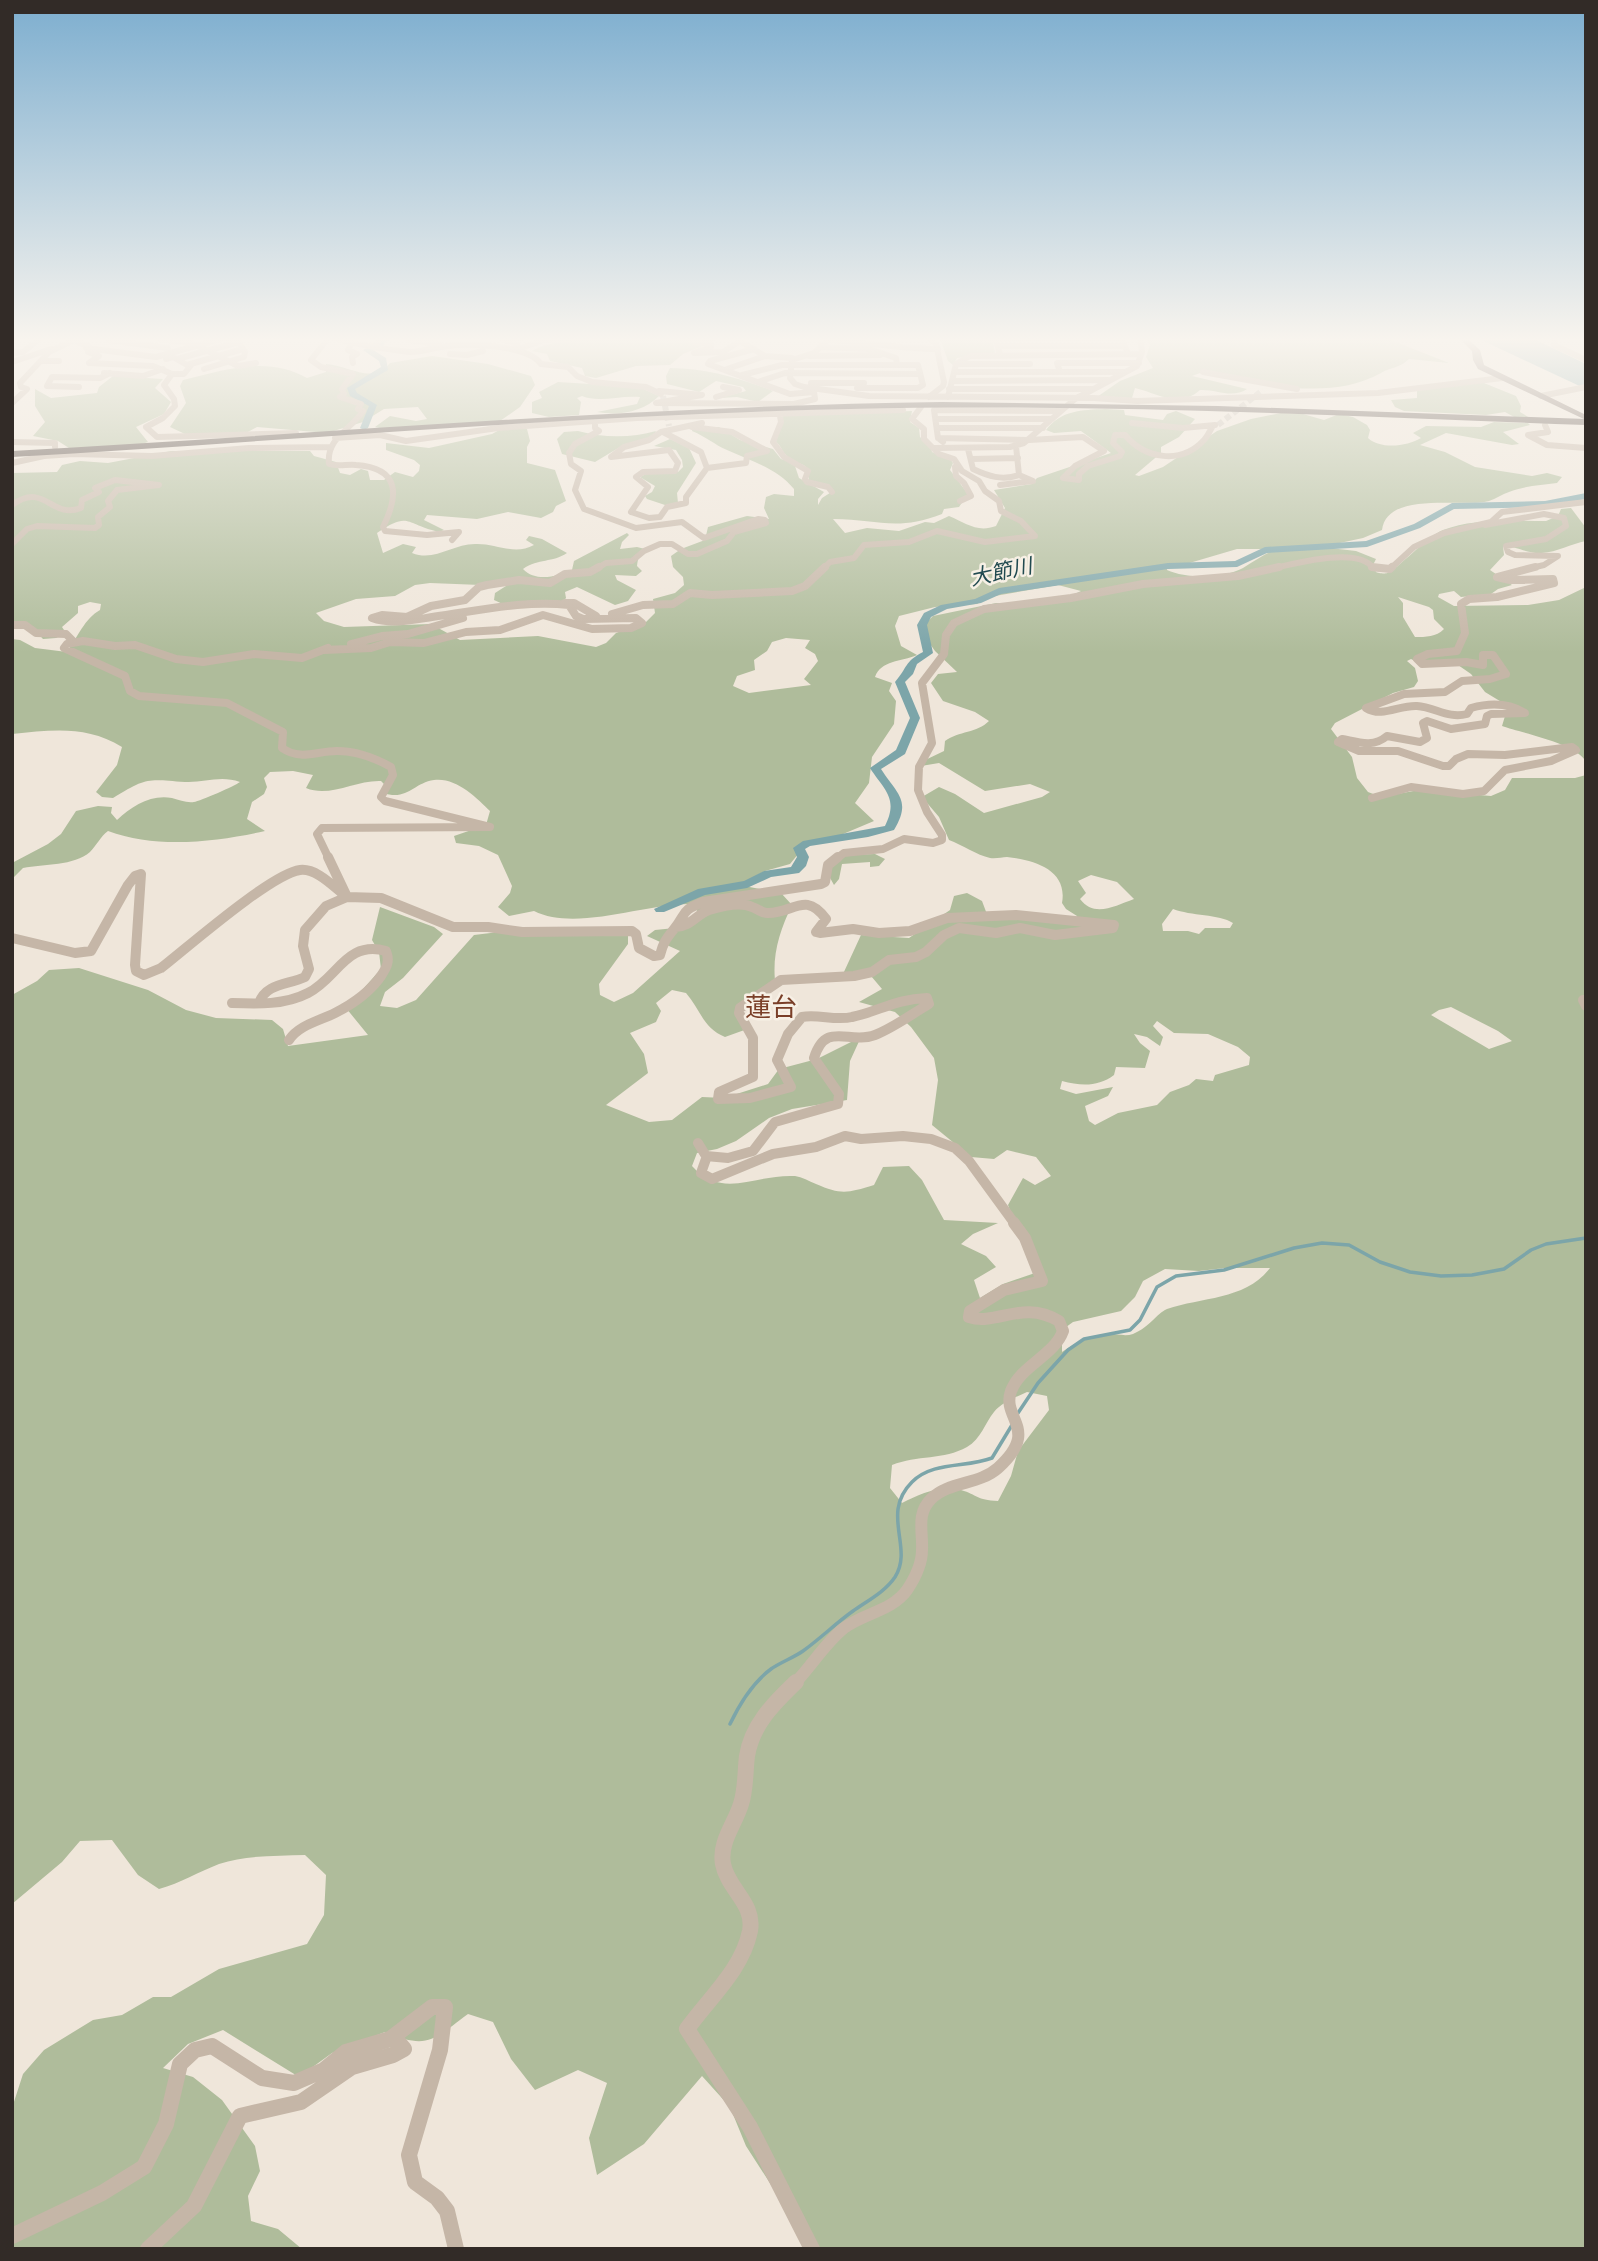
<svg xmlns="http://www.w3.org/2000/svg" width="1598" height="2261" font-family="Roboto,'Noto Sans JP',sans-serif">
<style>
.green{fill:#afbc9b;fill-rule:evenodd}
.water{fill:#7ca5a9}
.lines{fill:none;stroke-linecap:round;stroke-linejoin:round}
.stream{stroke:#7ca5a9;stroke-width:3.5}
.river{fill:#7ca5a9;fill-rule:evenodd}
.minor-tunnel{stroke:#c9c1b6;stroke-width:6;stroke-dasharray:6 3.5;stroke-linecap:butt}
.minor-far4{stroke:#c5b6a7;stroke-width:6}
.minor-far3{stroke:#c5b6a7;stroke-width:8}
.minor-far2{stroke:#c5b6a7;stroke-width:10}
.minor-far1{stroke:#c5b6a7;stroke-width:12}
.minor{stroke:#c5b6a7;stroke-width:16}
.major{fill:#736359;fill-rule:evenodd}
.highway{fill:#53463f;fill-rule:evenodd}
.labels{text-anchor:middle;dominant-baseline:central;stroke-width:5;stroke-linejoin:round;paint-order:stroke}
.far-water-label{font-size:21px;font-style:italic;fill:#214a50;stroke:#f7f0e5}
.quarter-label{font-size:26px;fill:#7a3f28;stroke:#f7f0e5}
</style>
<rect width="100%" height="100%" fill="#efe6da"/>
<!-- green -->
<path class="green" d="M601,337H724L683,354L670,365L636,366L596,378L585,376L582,368L550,361L547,354L532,351C551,339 580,342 601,337Z
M933,337H962L993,341L995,354L957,358L953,365L948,361L941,341Z
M1145,337H1383L1449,363L1409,359C1398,369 1393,366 1381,373C1327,403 1257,382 1200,373L1192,376L1247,389C1232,399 1216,389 1200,390C1179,409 1157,393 1135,388L1132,398L1097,397L1120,381L1153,368L1146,357L1150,345Z
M432,356L488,364L531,376L535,385L520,407L500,421L384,429L375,427L390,416L416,421L427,419L418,407L384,409L363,422L327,433L257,427L246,433L185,434L170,427L186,403L180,386L183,380C225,370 267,355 307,378L326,372V364C350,366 373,385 390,363Z
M670,368C705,368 740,378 773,391L758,402L737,397L719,398L746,391L743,387L716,381L699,392L667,384L666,376Z
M113,376L163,379L155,388L171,402L164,414L136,427L148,442L133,447L69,448L58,441L33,436L45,422L35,406V389L51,398L97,393L99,387Z
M1479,381L1516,396L1521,406L1520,412L1530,418H1516L1505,412L1486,415L1404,411L1395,407L1391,400L1417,398V388Z
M558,382L639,387L659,396C643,412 619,416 597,412L637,404L640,397C620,395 599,403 582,396L577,398L581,402L579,415L549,417L532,413V402L542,398L539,392Z
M1105,409L1124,410L1125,415L1163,420L1167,414L1176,411L1195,419L1179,437L1161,447V453L1135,475L1139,476L1163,467L1217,431L1251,419L1281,413L1303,414L1324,420L1339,414L1353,417L1367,425L1370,430L1368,438C1381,450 1408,446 1421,438L1413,433L1426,426L1481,427L1494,422L1528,423L1530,425L1503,432L1519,444L1512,445L1446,433L1420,445L1445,452L1475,467L1532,476L1547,473L1562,477L1557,483C1541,485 1524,486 1509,492C1502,494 1496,499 1489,501C1463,508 1387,490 1382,530L1363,538L1321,547L1356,551L1376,559L1373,565L1376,572C1377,573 1385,574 1387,573C1396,571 1426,537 1443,530C1473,518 1513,521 1546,521L1558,516L1561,509L1571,508L1586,528V541C1571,544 1557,552 1542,553C1527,554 1517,546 1503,546L1504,555L1490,570L1512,585L1498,589L1491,594L1461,597L1454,591L1439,594L1438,597L1454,606L1528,605L1559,600L1586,587V762C1578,744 1522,733 1502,726L1508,706L1485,692L1471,674L1458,665L1421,664L1411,659L1407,661L1415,668L1418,681L1414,687L1393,693L1335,723L1331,729L1352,757L1357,778L1368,792L1381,797L1419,790L1491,796L1505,790L1512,778H1575L1586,775V2249H805L795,2222L746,2146L730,2107L702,2076L644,2144L597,2175L589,2138L607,2083L578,2070L535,2090L511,2059L493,2022L468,2014C433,2040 428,2050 385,2032L332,2053L299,2077L223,2030L188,2044L163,2068L193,2077L222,2100L255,2146L260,2171L248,2196L251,2221L278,2229L302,2249H12V2108L23,2074L44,2050L93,2020L122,2015L153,1997H171L219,1969L307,1944L324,1915L326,1875L305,1855C277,1856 246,1855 219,1864C198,1872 181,1883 159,1889L138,1875L112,1840L80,1841L62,1862L12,1904V995L37,981L49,970L79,968L148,990L186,1010L216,1018L272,1020L283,1029L288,1046L368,1035L346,1008L381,969L379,952L372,940L380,907L434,927L443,934L403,978L385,992L380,1006L397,1008L416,1000L474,935L499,932L628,936V944L599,984L600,995L614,1002L633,993L680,951L647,936L655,930L685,927L702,916L691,904C646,903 576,932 534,911L509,916L498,907L510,893L512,886L498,855L479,846L456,843L454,836L486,825L490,811C477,798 456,777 434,780C413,783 408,801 383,793L386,786L381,781C355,780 330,798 306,788L313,775L293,771L270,772L264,778L267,787L264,794L252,802L247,819L265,831C216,842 156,849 108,831C100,837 97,845 90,852C74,866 44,864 23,868L12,879V863L48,844L61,834L76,811L98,806L112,807L111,813L117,820C132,806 151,794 172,798C180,800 186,803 194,802C200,801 235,786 240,782C220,775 204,783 185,782C147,779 147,777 113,798L102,797L96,792L117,765L122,747C86,725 52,730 12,734V639L20,640L35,648L67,652C77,638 85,618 100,610L101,604L90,602L78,606V613L62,627L66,633L56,638L43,639L32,627H12V473L57,472L62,465L80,461L108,463L171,451H310L314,456L336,462L340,473L350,475L361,469L368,471L370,480H384L395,472L413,477L419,471L420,465L414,460L386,450V443L429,448L492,434L501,429H527L530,441L527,447V463L555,470L566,501L556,506L553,512L541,518L508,512L477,519L427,515L424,520L444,530L439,532C404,524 410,511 377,533L383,553L403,544L416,547L412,553C435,562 452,544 475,544C496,543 514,556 534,545L526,540L529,536L542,539L567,553C552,563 539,558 523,569C535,582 557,577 572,570L574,561L627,533L629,535L622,542L620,549L637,547L645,549C639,554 638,558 637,566L642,571L636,576L615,575L617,580L636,590L628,601L615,605L577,587L565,592L566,598L562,603L507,606L494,600L495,593L506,586L430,583L415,585L395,596L356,599L316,613L324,621L344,627L431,624L460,640L538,636L596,647L606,643L616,633L646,622L655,613L653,599L675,593L684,585L683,577L673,567L671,556L681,549L705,540L708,527L747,516L769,519L764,508L766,497L774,494L794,496V489C777,468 751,461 727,450C715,445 705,436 692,431L693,427H719L740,440L773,449L781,459L794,463L799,478L824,492L818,499V505L822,498L833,491L809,482C809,456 798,470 786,455C781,450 782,447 776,442L783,416L912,411L910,422L919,428L920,437L931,447L932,452L951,460L953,463L950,470L968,494L959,507L944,509L942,514C896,532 877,519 833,519L845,533L867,528L899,531L925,522L934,523L949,516C966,523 977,533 996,526L1005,508L994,490L1032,484L1037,478L1111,453L1081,431L1054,433L1046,430C1061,410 1082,410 1105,409ZM1237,549H1277C1264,554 1255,561 1243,568C1222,579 1187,579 1167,570V564H1186ZM1058,585L1081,591L1066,598L1021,604L996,603L933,616L925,624L923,634L935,651L957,672L938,674L931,683L943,701L975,712L989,721C977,733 959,731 945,741L944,751L919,763L921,766L939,763L985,791L1030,784L1050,792L1042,797L984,813L955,794L939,787L922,797L939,817L949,840C962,845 977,855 990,858C996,859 1002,857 1007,857C1035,860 1068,870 1062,903L1066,909L1077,916L1074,921L988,917L982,901L967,893L954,896L950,910L909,938L861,935L843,974L871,976L882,989L859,1002L895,1012L911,1027L934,1058L938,1080L932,1125L971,1157L994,1159L1007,1150L1036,1157L1051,1176L1035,1185L1023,1178L1008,1205L1035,1273L1003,1284L980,1298L974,1280L996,1267L986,1256L961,1244L973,1234L998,1223L944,1220L922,1180L909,1166L883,1167L874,1185C848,1193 841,1195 816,1184C809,1181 802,1177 795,1176C754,1174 723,1200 692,1166L697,1153L717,1149L736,1141L769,1118L792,1109L847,1100L850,1061L861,1037L817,1059L779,1069L768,1084L724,1098L702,1097L672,1120L649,1122L606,1105L648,1073L644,1054L630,1033L656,1022L661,1011L656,1003L672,990L686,993C700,1009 703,1028 725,1037L750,1028L743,1012L746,1002L776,988C771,958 779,932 792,905L781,893L739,885L765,871L790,864L808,842L836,837L874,821L855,803L869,783L872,757L894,724L896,701L889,691L892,683L875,677C881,660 901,662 917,655L901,646L895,626L899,616L935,607L977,604L989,597ZM1398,597L1429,607L1433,610L1434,619L1444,629C1436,637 1426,637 1415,637L1403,617V603ZM786,638L810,640L805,648L815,654L818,661L804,679L811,685L749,693L733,686L737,676L755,670L754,660L767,651L772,642ZM1091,875L1117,882L1134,899C1115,906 1094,918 1080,899L1086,893L1078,881ZM1173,909C1191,916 1219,914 1233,923L1230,928H1205L1199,934L1188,931H1163L1162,924ZM1451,1007L1498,1031L1512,1041L1489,1049L1431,1015L1439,1010ZM1157,1021L1174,1033L1208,1034L1238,1047L1250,1057L1249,1065L1215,1075L1213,1081L1196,1079L1189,1085L1170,1092L1157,1105L1118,1113L1095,1125L1089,1121L1085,1106L1108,1096L1113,1087L1076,1094L1060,1089L1062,1081C1081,1086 1098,1087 1114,1075L1116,1067L1145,1068L1150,1051L1140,1043L1134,1034L1147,1037L1160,1046L1163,1037L1153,1026ZM1225,1268H1270C1246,1300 1202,1297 1167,1309C1156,1314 1150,1327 1133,1334C1124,1337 1115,1333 1106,1334C1089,1336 1075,1343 1062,1352V1330L1073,1322L1121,1311L1135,1297L1143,1281L1165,1269L1199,1271ZM1027,1392L1047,1396L1049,1410L1018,1451L1011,1476L998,1501C976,1500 978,1495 961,1490C939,1485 920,1494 902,1503L890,1488L892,1465C917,1455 944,1460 967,1447C981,1439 985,1423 994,1412C1002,1402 1016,1397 1027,1392Z
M578,431C603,438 632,438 656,431L652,438L620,447L595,462L562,454L557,439L564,432Z
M670,439L689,448L696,463L677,493L678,503L671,507L647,499L645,496L652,492L655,486L640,477L646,474L678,472L683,467L682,460L676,450L654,446Z
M875,854L885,859L879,866L870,867V862L842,864L839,879L834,885L829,876L830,868L844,855Z"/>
<!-- water -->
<path class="water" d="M1475,337H1530L1586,364V389Z"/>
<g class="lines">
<!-- stream -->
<path class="stream" d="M1018,1413L1038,1383L1068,1350L1084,1339L1130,1330L1140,1320L1157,1287L1176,1276L1224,1270L1294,1248L1322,1243L1349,1245L1380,1262L1410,1272L1441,1276L1472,1275L1504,1269L1531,1250L1546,1244L1586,1238
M730,1724C740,1703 752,1683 771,1669C781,1662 793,1658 803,1651C821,1638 836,1623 853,1611C867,1601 885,1592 895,1577C914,1547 880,1514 912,1482C933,1461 966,1468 992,1458L1012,1425"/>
<!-- river -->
<path class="river" d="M380,337H399L386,341L382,348L373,350L386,358L388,370L355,389L357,393L377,405L368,428L364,430L360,428L369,406L350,396L347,388L381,367L379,361L363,350L376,344Z
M1586,493V499L1545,507L1454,509L1420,528L1367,547L1267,553L1237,567L1168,569L1001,594L981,603L947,609L931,617L927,625L933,653L917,664L913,674L905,682L920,718L905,754L881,769C897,794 912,800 894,830L868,837L810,846L805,849L809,857L806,866L799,873L771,877L747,888L705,895L664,912H656L654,909L698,889L744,881L764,871L791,867L797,857L793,848L803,841L885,826C899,798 884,790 870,768L896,750L910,718L895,682C908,667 904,662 923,652L917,625L924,613L941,605L975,599L999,588L1168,563L1235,561L1265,547L1366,541L1414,524L1452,503L1545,501Z"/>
<!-- minor-tunnel -->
<path class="minor-tunnel" d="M663,396L669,426
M1218,425L1263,390"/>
<!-- minor-far4 -->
<path class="minor-far4" d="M83,337L77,342L88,346L86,348L156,357L224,338L238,341L245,352L244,357L204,369
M111,337L108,340L168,348
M329,337L311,360L321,367L353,374L342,389L344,394L340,397L361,404L358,409L363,411C351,430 326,438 329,464C338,467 347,464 356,465C400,468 399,495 383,527L385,531L427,535L459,532L452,540
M330,337C356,345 383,349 410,352C423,352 436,347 448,346C470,343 528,345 541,364L568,367L577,376L592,382L646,387L661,394
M412,337L408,340L439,344
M499,337L517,344L516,349
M927,337L936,344L944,382L943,386L929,397
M970,337L996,340
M1556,337L1554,345L1586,360
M689,338L694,342L711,344V347L694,353L723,352L740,341L765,356L792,358
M159,339L192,343L238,366L256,363
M507,341L525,337
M12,343L20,337
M351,344L348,350L357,354L352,357L353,363
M998,346H1125
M373,347L379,340L376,337
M821,347L869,349L896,358L897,365
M518,349L544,340L596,337
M938,349C901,349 865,342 828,340L814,353L792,360L790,378L795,384L804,387L869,396L1094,398L1137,401L1378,393L1502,378
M88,352L99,356L89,363L153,366L172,374H184L192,364
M12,353L23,352L42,337
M450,354L467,355L483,351
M1000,355L996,339L1122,338L1128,354
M809,356L880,355
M166,359L173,357L187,365L243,349
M177,359L239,342
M42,361H59
M12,362L51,349
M960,364H1030
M727,369L765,356
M954,372H1123
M1060,372L1057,363H1139
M1203,372L1297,389
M104,373L143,376L163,369
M172,374L164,385L174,399L175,406L163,418L146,427L157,437L296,433
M742,375L782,365H918L923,385L918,388H857
M952,381L1108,380
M758,382L785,373L919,374
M811,383H864
M79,387L47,386L52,377L100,378L110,373
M949,389H1091
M659,391L702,395L656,403L794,404L815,399L814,392L790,394L708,364L710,361L754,349
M1541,396L1586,387
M716,397L739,390L723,387
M948,397L956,364L970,356L1141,354
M12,403L27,389L21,387L20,383L49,352L80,337
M780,416L781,422L773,442L784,457L808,471L805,479L807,482L828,487L832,492
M936,419H1052
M595,422V428L599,431L575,444L569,453L571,464L581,471L575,490L584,509L636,528L682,522L704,538L758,519L765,520L766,523L734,532L727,541L697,554H688L672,544H660L644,551L632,561L606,563L596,569
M1132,423L1183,428L1215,425
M1545,425L1548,432L1528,435L1547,445L1586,448
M692,427L732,432L767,451L747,456L746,463L707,468
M937,428H1043
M663,432L701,452L707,468
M335,438L380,435L406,441L498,428L637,418L903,410
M938,438L1029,440L1083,437L1104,451L1075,466L1063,478L1079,480V474L1088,466L1120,456L1122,452L1113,443L1115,435H1125C1145,459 1181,465 1204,440C1208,436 1210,430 1213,426
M12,442L55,443V447
M943,442L938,438L934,410L1061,411
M935,448L1010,447L1024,443L1075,399L1137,366L1142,352L1140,337
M968,449L973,469C988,476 1002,481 1019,475L1016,446
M971,459L1018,458
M12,463L44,456L74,454L152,456L249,448L330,447
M955,467L956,476L964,483L971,496L960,501
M1000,485L1033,481L1019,475
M12,505C45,481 51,520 81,508L82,500L99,492L95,488L115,480L159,485L117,490L108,501L110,507L98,517L99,525L95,528L37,526L27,529L12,544
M631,512L648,487L636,477L643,472L675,471L678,463L669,450L611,457L624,447L649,440L661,432L702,423
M631,512L649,518L660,517L667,507L686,503V497L707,468
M1485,525L1544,514L1564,518L1566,526L1546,539L1506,546L1508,552L1515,555L1558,556L1544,565L1527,569
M823,569L830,562L854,558L864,545L909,542L937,531L985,542L1035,536L1021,521L1001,511L999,501L985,491L979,481L962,471L954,459L939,454L924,439V429L912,419L921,407
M1271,569C1293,564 1358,546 1373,568L1384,569
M1390,569L1414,547L1444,533L1491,522L1502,512L1586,502"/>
<!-- minor-far3 -->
<path class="minor-far3" d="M1372,567L1390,569L1392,567
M565,603H574L596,616
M612,614L643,605L673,604L690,593L712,595L792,591L805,586L825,567
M12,625H25L36,633L66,634L74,642
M351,644L382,636L408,634L463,618
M328,648L302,658L254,654L203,662L176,659L135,645L115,646L83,641L67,644L64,648L125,676L130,691L139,696L227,703L283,732L282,748C301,761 316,751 337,751C356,751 375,758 391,767L393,775L381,797L385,801L490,827L322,828L317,834L329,859
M324,650L371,648L390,642L424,643L466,632L500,630L543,615L592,629L631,628L642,623L636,618L583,619L576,616L569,605C523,600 478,611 432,617C413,620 391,625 372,618L382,615L407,617L431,606L465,600L479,587L487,585L519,580L550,583L565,574L590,572L599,567
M1372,798L1411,787L1463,794L1484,791L1505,770L1551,761L1576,750L1572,747L1505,755L1468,754L1456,759L1449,766H1443L1398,751H1359L1338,742L1342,739C1358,742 1373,748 1387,736L1420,742L1427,738L1423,723L1427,721L1451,729L1485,724L1487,716L1491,714L1525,713C1509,703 1489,703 1471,708L1467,714C1448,719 1435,707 1417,706C1399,705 1382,718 1366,708L1404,694L1445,692L1462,681L1490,679L1506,674L1493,655H1483V665L1466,662L1422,664L1417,659L1428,654L1457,651L1465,633L1461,604L1469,599L1497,597L1554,583L1553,579L1510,580L1497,577L1535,567
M836,859L844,853L883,849L904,839L933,843L942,840V835L927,812L918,790L919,767L932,743L922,683L944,654L946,635L954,623L984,609L1071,598L1143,584L1238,576L1279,567"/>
<!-- minor-far2 -->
<path class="minor-far2" d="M328,857L347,897
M676,927C690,927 697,914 709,910C722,906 740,901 752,907C758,909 762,913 767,913C793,914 805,890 826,919L816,932L820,933L853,929L879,933L910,931L947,918L1016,915L1114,925L1113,928L1055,935L1020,928L996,933L959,928L944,935L926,952L916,957L889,960L872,972L854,976L781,980L740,1008L739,1013L753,1038V1077L719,1092L718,1099L750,1098L791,1087L777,1060L788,1034L802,1017C818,1014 836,1021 852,1017C880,1011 895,999 927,998L929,1004C912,1014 893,1028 875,1035C849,1045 826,1020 814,1058L839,1094L838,1104L775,1122L753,1151L728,1158L706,1156L698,1143
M12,938L75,953L91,951L128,885L135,876L141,874L135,965L136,971L144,975L161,968C188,947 271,874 300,870C315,868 331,884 342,893
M1586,1000H1583L1586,1006
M232,1003C258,1004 285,1005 308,993C338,978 346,940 386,951C390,961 387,967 381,976C369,993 353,1004 335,1013C319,1021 299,1025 289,1040
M259,1003C266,983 288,985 305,977L309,969L303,946L305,930L326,906L347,897L381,898L453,927H488L522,932L632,931L636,934L639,948L654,956L660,955C663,943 666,939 674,929C687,913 680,911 703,902L821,884L825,882L828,865L838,857
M707,1156L701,1173L712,1179L773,1154L816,1147L845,1136L861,1139L903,1136L931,1139L955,1148L969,1161L1015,1224"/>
<!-- minor-far1 -->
<path class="minor-far1" d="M794,1684C811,1667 825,1643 844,1628C864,1613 892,1611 907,1590C915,1578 922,1564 922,1550C923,1531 916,1514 931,1499C949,1481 979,1485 998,1468C1041,1429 1001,1419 1011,1391C1021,1365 1054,1356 1063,1331L1059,1321C1023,1299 997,1326 969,1317L970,1311L1004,1290L1042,1281L1025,1238L1014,1223"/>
<!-- minor -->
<path class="minor" d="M796,1682C773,1704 752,1725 747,1756C745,1772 746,1789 741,1804C735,1824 719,1842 723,1864C728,1890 755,1903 750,1931C742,1970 709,1998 687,2029L750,2127L812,2249
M12,2236L102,2193L144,2167L166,2124L180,2064L195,2050L212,2046L262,2078L294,2083L324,2070L346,2052L390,2039L432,2007H445L440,2050L409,2155L415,2182L437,2198L447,2211L456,2249
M148,2249L194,2206L240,2116L301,2102L352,2067L393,2055L404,2049L398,2042L390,2039"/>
<!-- major -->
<path class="major" d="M1458,337H1466L1480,350L1484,365L1586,415V420L1478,369L1473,360L1472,351Z"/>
<!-- highway -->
<path class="highway" d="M942,402L1218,406L1586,419V425C1341,416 1095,403 850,409C570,415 291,441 12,457V451C322,434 632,406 942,402Z"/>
</g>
<!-- sky -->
<linearGradient id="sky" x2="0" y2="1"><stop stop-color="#7daecf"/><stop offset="0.52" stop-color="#f8f4ee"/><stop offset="1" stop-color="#f8f4ee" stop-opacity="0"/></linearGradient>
<rect width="1598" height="653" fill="url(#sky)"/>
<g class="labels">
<!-- far-water labels -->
<g class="far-water-label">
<text transform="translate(1001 572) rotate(-12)">大節川</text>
</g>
<!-- quarter labels -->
<g class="quarter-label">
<text x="771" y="1007">蓮台</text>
</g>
</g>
<!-- border -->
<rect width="1598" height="2261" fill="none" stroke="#322b27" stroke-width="28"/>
</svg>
